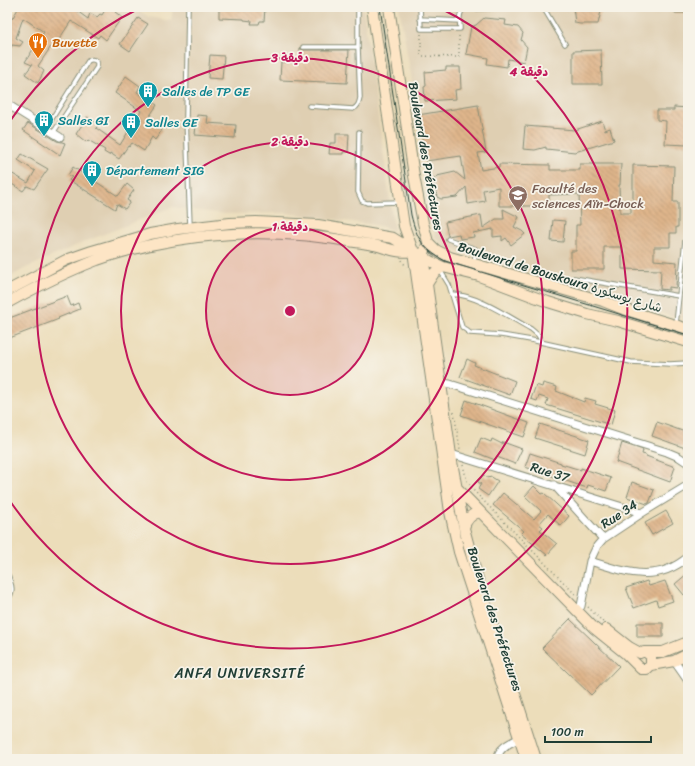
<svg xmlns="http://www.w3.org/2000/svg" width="695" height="766" font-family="Sriracha,'Playpen Sans Arabic',sans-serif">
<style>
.built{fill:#dfcfb2}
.building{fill:url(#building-back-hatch)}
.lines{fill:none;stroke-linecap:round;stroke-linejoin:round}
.lane-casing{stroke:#868d77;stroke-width:5.5}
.street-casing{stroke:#868d77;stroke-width:9}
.secondary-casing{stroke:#868d77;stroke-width:12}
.path{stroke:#868d77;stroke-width:1.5;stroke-dasharray:1 3;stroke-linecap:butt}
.lane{stroke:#fff;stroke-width:3.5}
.street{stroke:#fff;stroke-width:7}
.secondary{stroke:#fde5c5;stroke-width:10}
.tram{stroke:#1f3d34;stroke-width:1}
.ring{fill:none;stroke:#c2185b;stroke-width:2}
.labels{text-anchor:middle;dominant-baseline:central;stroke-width:3.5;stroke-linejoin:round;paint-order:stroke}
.food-label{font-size:13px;fill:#c56008;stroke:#f7f3e8;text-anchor:start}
.culture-label{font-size:13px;fill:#0d838f;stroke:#f7f3e8;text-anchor:start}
.street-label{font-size:13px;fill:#1f3d34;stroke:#f7f3e8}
.education-label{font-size:13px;fill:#785e54;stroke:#f7f3e8;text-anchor:start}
.neighbourhood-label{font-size:14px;letter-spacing:1px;fill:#1f3d34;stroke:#f7f3e8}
.centre{fill:#c2185b;stroke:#f7f3e8;stroke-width:2}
.ring-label{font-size:12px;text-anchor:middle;font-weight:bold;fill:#c2185b;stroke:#f7f3e8;stroke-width:3.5;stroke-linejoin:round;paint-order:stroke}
</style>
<defs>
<pattern id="building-back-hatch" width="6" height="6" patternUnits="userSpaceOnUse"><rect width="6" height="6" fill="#dfb58b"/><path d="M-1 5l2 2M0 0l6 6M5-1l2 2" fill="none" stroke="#b49472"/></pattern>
</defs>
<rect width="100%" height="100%" fill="#f7f3e8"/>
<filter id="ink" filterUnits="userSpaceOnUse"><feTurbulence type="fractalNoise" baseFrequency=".025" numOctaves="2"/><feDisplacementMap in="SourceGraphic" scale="8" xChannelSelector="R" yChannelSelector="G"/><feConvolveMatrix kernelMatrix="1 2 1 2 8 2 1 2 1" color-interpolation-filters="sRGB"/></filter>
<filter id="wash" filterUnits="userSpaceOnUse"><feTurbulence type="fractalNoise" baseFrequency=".012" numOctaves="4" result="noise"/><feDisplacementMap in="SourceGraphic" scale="16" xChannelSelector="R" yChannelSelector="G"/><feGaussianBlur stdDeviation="0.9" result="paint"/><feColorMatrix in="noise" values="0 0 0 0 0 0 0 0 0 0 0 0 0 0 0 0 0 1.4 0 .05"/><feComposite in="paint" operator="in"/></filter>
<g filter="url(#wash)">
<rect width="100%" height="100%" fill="#ecddba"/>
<!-- built -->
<path class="built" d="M78,7H112L117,10L119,7H133L149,17L171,21L173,7H363L394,230L376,225L286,213L225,214L172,207L84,242L24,269L7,279V9L56,39Z
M399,7H688V321L445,247L435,237L426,161Z"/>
<g id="blocks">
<!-- building -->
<path class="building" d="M19,7H79L77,11L88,19L90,13L97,17L100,14L102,15L107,7H119L115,12L122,17L106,40L100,35L98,38L71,21L58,41L56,39L38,66L44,71L38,83L25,74L32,65L25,62L44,32L23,18L16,38L23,42L20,46L12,45L7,55V16L12,19Z
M219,7L265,8L264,21H260L259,24H251L252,21L244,20V19L219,18Z
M573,7H602L598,24H580L575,23Z
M672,7H688V13H675Z
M138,18L148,24L130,51L120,44Z
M484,18L506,20L505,25L518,27L523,33L521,40L527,47L524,62L508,59L507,67L487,64L488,58L466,54L471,27L476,25Z
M300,48L303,50H349L347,83L280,80L281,62L299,63Z
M601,50L602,84H573V51Z
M210,55L224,56L222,79L208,78Z
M446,67H460L461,89L455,90L456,99L425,101L424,87L426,86L425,72L446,70Z
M126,76L140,86L137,92L157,105L147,120L162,130L155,140L152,137L144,151L132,143L129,147L128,146L119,159L110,153L109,155L104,152L105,150L88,140L86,142L76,134L87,117L99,124L96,128L120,145L141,111L115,93Z
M478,105L486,152L478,153L481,170L499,167V164L550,165V170H580V164H621L620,185H619L620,213H631V203H633V165L674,166L673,202H678V227H676V233H670V247H654V260L677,262L676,288L669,287V290L660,289L661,270L622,269V247H604V269H571V251H576V225H580L579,194L549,195V206H499V187L483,190L485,201L468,204L466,187L457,197L441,199L437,197L434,179L437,176L455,172L465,180L461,156L426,161L418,115Z
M674,107L688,108L687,145L665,144L666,121L657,120V110H674Z
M197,115L208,116L207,123L236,125L235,138L195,135Z
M602,121L605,130L610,128L614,140L575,152L546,149V147L535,150L523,149L525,126L575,130Z
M28,123L57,141L62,142L65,143L60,155L23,130Z
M336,134H349L348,152H343V154H329L330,143H336Z
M22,154L48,169L34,189L27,186L23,191L7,181V178L11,173L28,183L35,171L18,160Z
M73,167L118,196L127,184L134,190L127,200L130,202L125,209L117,204L115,209L69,180L72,177L68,175Z
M503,209L519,217L514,227L522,231L525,234L511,245L506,238L502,241V236L493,237V229L473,233L474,237L460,239L459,234L448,236L445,222L481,215L483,228L496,219H504Z
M553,220L565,221L563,242L551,241Z
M67,296L71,306L78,303L80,309L58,318L59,319L7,339V319Z
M467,359L475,363L474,365L515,381L510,395L460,377Z
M543,383L557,387L556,391L584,402L585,398L596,401L595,404L615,410L611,425L546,405L548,399L539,396L537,401L531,399L536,385L542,387Z
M466,400L529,423L524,437L461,415Z
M657,422L688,433V449L652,436Z
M540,424L589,440L585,454L535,438Z
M481,438L491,442L492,439L502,444L503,442L522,449L515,464L497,457L495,460L475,452Z
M622,443L643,450L642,454L646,455V456L675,467L670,482L616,462Z
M530,453L561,463V464L581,470V468L611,478L606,491L588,485L587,488L525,467Z
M483,475L488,478L490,476L498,481L488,496L478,489L481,484L478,482Z
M632,482L654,490L649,503L647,504L627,497Z
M534,486L542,494L544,493L569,516L561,526L548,514L539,524L543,527L540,530L557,544L547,555L521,534L524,531L493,505L503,493L534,519L541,511L525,496Z
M666,511L673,523L652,535L645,523Z
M688,573V592L684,595L675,584Z
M647,581L649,586L665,581L673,601L658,606L656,600L634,608L626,588Z
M570,619L619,666L591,695L542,648Z
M637,623H663V637H637Z"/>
</g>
</g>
<g filter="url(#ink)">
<use href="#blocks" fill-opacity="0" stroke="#868d77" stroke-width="1"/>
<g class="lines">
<defs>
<path id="lane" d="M188,7L186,117L190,226
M420,7L421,29H460C460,22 458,15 463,9L540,7
M543,7L565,44
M420,19L460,21
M303,47H358
M309,106L353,109C358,107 359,103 360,98L358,47V7
M46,128L88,61C91,59 94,59 97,62V67L53,133
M359,132L358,192L362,201L367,203L399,202
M448,239L476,249L474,263
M440,270L449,285L462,327L470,333L501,335L531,340L631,362L670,364L688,363
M574,278L679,296L676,324
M452,294C477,295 509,317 531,329L538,335L542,342
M679,296L685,241"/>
<path id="street" d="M7,104L60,137
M441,383L450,384L667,452L679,457L688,463
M451,454L642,513
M554,485L603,539
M590,561C626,572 656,584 688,557
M7,577C9,584 13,590 7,597
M581,606L590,561L597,546L603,539L642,513L688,485
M674,661L688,681
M497,759C499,747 510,743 520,738"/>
<path id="secondary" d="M372,7L404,226L413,251L450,512L459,552L526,759
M389,7L414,176L423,223L428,242L423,256L452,462L464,528L477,576L536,759
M428,242L436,250L450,257L603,301L623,309L688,329
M427,284L434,273L443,267
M7,291L66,260L92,251L150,234L178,229L230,223L256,222L318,225L393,238L430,261L443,267L479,276L548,302L587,314L618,321L688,342
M7,303C36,287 66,272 97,260C159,238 235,229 300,235C325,237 350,241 374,245C387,248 400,254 413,251
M457,488L594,628L625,653L641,669H647L651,665V656L647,653
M464,528C466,519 471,514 480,512
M606,629L629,647L640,653
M644,652H663L688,642
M651,665L674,661L688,654"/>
</defs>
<!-- lane casing -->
<use href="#lane" class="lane-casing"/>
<!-- street casing -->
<use href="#street" class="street-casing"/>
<!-- secondary casing -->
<use href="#secondary" class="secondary-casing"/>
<!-- path -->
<path class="path" d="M421,34V56L459,57V33
M402,260L406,267
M454,412L460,449
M463,465L467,481L473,490L576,595
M588,607L603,622"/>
<!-- lane -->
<use href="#lane" class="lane"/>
<!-- street -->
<use href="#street" class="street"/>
<!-- secondary -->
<use href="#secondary" class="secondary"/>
<!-- tram -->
<path class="tram" d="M380,7L411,215C417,239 422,248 445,261L688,335"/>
</g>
</g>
<!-- distance rings -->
<circle cx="290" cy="311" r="84" fill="#c2185b" fill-opacity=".12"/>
<g class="ring">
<circle cx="290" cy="311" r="84"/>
<circle cx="290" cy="311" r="169"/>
<circle cx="290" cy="311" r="253"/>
<path d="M8 124A338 338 0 0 1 142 7M438 7A338 338 0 1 1 8 498"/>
</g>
<!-- icons -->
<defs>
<symbol id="restaurant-pin" viewBox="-11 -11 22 30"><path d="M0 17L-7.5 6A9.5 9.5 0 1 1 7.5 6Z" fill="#e8710a" stroke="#f7f3e8"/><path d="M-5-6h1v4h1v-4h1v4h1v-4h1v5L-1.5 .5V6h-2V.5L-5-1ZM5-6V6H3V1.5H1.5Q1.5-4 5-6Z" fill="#fff"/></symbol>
<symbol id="building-pin" viewBox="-11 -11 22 30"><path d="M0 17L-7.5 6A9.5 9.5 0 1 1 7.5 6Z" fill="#0f9aa8" stroke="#f7f3e8"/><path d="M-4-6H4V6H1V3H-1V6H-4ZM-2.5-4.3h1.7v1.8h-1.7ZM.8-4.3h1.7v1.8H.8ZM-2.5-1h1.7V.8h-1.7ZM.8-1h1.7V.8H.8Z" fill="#fff"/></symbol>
<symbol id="university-pin" viewBox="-11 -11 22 30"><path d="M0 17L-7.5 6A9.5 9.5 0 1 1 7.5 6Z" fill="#8d6e63" stroke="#f7f3e8"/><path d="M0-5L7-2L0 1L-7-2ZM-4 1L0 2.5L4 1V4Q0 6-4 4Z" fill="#fff"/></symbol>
</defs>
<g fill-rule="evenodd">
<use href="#restaurant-pin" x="27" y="31" width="22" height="30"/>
<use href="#building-pin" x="137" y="80" width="22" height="30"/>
<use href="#building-pin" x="33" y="109" width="22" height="30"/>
<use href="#building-pin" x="120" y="111" width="22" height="30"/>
<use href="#building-pin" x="81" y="159" width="22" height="30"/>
<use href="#university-pin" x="507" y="184" width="22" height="30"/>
</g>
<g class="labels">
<!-- food labels -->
<g class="food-label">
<text x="52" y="42">Buvette</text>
</g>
<!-- culture labels -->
<g class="culture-label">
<text x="162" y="91">Salles de TP GE</text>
<text x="58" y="120">Salles GI</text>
<text x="145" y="122">Salles GE</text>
<text x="106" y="170">Département SIG</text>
</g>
<!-- street labels -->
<g class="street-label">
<text transform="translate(426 156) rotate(80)">Boulevard des Préfectures</text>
<text transform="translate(560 277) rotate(17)">Boulevard de Bouskoura شارع بوسكورة</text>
<text transform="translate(550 472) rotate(17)">Rue 37</text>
<text transform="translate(619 514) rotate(-33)">Rue 34</text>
<text transform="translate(495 619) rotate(72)">Boulevard des Préfectures</text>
</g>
<!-- education labels -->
<g class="education-label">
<text x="532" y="188">Faculté des<tspan x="532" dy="15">sciences Aïn-Chock</tspan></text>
</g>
<!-- neighbourhood labels -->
<g class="neighbourhood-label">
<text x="240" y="673">ANFA UNIVERSITÉ</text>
</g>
</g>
<circle cx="290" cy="311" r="6" class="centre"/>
<g class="ring-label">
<text x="290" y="62">3 دقيقة</text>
<text x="529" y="76">4 دقيقة</text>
<text x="290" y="146">2 دقيقة</text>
<text x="290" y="231">1 دقيقة</text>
</g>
<!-- margin -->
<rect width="695" height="766" fill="none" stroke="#f7f3e8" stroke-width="24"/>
<!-- scale -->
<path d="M545 736v6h106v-6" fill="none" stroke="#1f3d34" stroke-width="2"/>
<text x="551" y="736" font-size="12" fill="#1f3d34" stroke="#f7f3e8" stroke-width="3" paint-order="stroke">100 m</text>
</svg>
